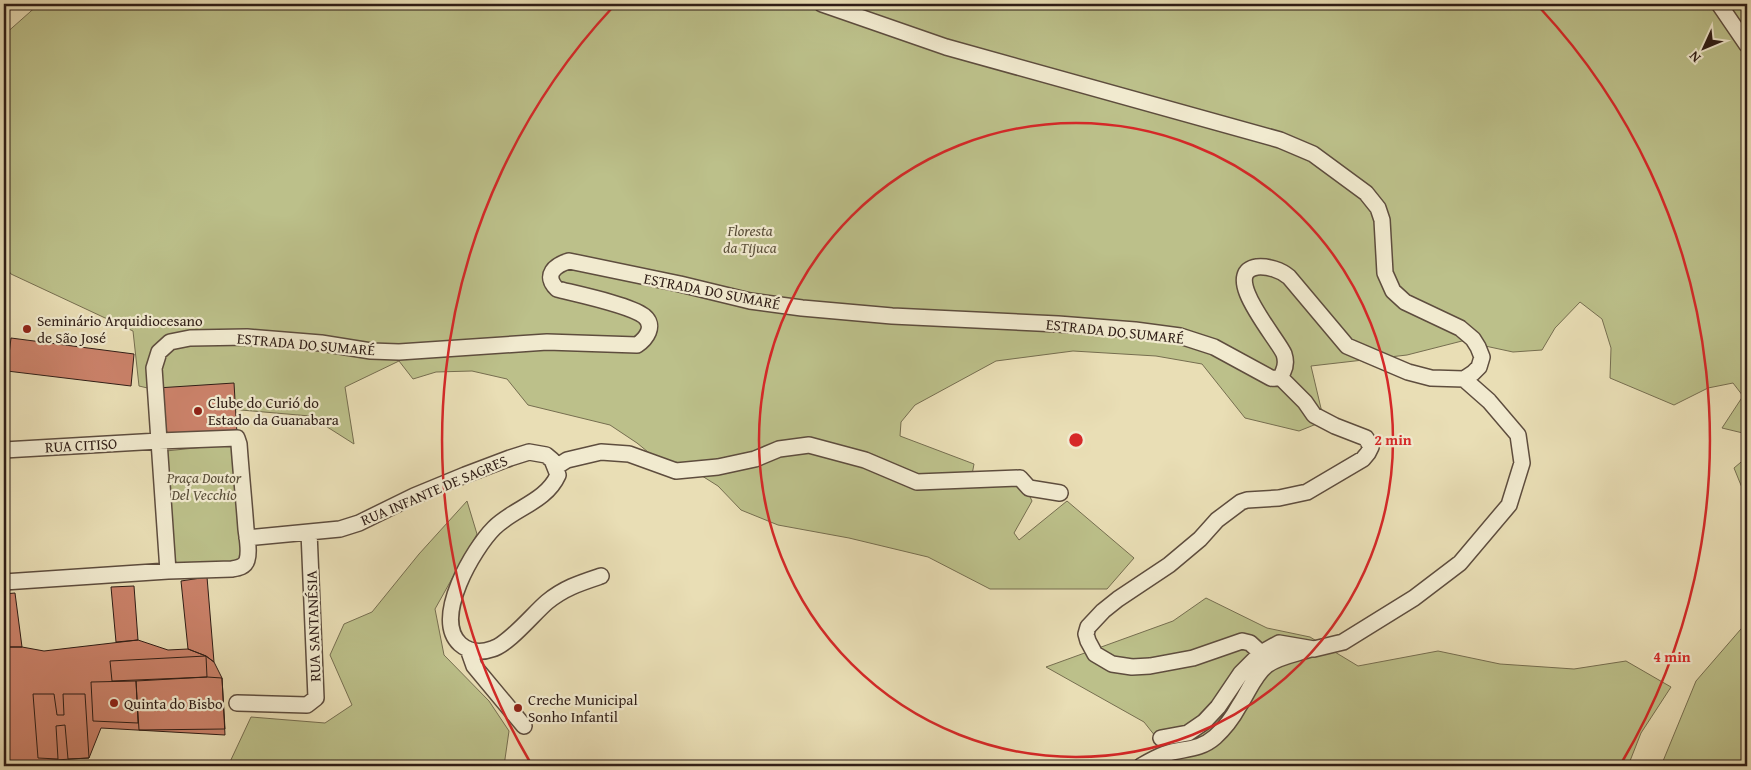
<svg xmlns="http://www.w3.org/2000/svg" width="1751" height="770" font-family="'Gentium Book Plus',serif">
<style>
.green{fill:#bcc08a;stroke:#766e50}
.building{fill:#cb826a;stroke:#2f1d16}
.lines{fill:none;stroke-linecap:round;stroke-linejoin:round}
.street-casing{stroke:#5e4d3e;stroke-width:18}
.street{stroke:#f1eacf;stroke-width:15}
.ring{fill:none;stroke:#d62828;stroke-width:2.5}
.poi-dot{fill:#8f2418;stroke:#f1eacf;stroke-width:2}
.labels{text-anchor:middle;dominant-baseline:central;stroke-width:4.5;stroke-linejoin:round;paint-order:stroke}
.park-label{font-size:15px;font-style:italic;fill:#594e39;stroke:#f1eacf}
.street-label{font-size:15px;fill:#2f1d16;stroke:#f1eacf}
.poi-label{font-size:15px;fill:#2f1d16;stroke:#f1eacf;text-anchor:start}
.centre{fill:#d62828;stroke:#f1eacf;stroke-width:2.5}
.ring-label{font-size:15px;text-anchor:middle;font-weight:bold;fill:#d62828;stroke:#f1eacf;stroke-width:4.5;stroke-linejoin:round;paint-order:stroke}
</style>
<rect width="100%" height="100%" fill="#e9deb5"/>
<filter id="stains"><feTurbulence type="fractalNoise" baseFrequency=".004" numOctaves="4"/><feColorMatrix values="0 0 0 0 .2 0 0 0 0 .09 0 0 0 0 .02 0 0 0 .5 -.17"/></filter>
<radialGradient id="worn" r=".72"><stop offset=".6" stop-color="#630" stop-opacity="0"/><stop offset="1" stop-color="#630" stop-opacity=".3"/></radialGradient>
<!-- green -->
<path class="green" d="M39,4H1747V434L1722,428L1743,396L1733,383L1708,388L1674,405L1610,378L1611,348L1602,319L1580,302L1555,328L1542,350L1513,352L1462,341L1407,355L1311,366L1324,421L1299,431L1245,418L1202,364L1156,356L1073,351L996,361L915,405L901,422L900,436L974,464L971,480H1022L1032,501L1014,533L1019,540L1067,501L1134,558L1107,589H990L928,557L849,538L778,525L741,510L718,486L691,469L664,465L637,443L610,425L528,405L507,379L472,371L436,372L413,379L399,361L345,387L354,444L310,416L241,410L139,386L133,331L11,274L4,265V35Z
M233,444L244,562L174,567L166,451Z
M1747,457V500L1734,468Z
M467,501L477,534L435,609L444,655L489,701L509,731L504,766H243L229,764L251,717L325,723L352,705L330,655L344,624L372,612L419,554Z
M1206,598L1267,628L1310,637L1358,666L1438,651L1500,664L1574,669L1626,661L1671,687L1641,733L1628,766H1179L1144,722L1046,667L1173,621Z
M1747,622V766H1661L1696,681Z"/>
<!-- building -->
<path class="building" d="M11,338L134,354L131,386L7,371Z
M234,383L237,434L164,440L157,388Z
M207,577L214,662L206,656L188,649L181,581Z
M134,586L138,640L116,642L111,587Z
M15,593L22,647H4V594Z
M138,640L168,650L188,649L206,656L214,662L222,678L225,735L101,728L89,758L4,763V647H22L44,651Z
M206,656L207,677L112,681L110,661Z
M207,677L222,678L225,729L139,730L136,681Z
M136,681L138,723L93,721L91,682Z
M33,694H54L57,715H64L63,694H85L89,758L68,759L65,725L56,726L58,759L38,758Z"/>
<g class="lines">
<defs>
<path id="street" d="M1719,4L1747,45
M4,450L159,441L154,368L159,352L170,342L190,338L247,337L321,343L371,351L399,352L547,342L637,345C646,339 656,326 644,316C630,305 577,294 557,289C543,275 555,265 569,261L680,284L750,301L802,308L892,316L1058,324L1135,330L1180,336L1214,347L1271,378C1277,379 1281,378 1283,372C1286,366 1286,360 1284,354C1278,339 1219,273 1257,267C1268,266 1281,270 1289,277L1347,346L1408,372L1431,378L1464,379L1473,373L1479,367L1482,357L1478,347L1473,339L1460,328L1405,302L1393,291L1385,273L1382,220L1378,208L1366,193L1313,154L1280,140L946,47L822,4
M556,467L567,460L601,452L629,454L676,471L718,467L755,459L779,449L809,445L865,460L917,482L1020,478L1029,488L1060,493
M247,538L340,529L359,523L414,496L465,475L510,458L529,452L546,455L552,460L558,475C546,502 514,508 494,528C474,548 432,618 460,644C469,652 481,653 492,649C508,645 533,614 547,602C564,588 580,583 601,576
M4,582L168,571L232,569C238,568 245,567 247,560C250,551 247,538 246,529C244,501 241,472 239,444L237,438L159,441L168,571
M468,649L474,666L524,726
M1261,653L1250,643L1242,641L1193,658L1150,666L1132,667L1112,664L1095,654L1088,641L1086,634L1088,627L1103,611L1118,599L1169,565L1200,539L1217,520L1241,502L1247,500L1279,498L1307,492L1363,459L1368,453L1371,447L1366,438L1335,426L1314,415L1305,402L1280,377
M237,703L307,705L316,698L309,532
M1161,738L1188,733L1204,722L1218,707L1241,673L1261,653L1279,643L1314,649L1343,642L1414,598L1460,563L1509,505L1522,463L1518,435L1489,401L1464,379
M1141,766C1148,762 1157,757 1165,754C1183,748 1199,751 1215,737C1225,728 1233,717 1239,706C1248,693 1254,675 1267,665C1280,656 1296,654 1311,649"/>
</defs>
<!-- street casing -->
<use href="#street" class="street-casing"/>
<!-- street -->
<use href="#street" class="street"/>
</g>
<!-- distance rings -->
<g class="ring">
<circle cx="1076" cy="440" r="317"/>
<path d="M530 762A634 634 0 0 1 612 8M1540 8A634 634 0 0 1 1622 762"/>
</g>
<!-- markers -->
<g class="poi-dot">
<circle cx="27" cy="329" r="5"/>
<circle cx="198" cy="411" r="5"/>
<circle cx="114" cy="703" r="5"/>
<circle cx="518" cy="708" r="5"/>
</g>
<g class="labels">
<!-- park labels -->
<g class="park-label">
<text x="750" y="230">Floresta<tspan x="750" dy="17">da Tijuca</tspan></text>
<text x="204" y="477">Praça Doutor<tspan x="204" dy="17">Del Vecchio</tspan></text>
</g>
<!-- street labels -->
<g class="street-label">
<text transform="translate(712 291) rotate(11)">ESTRADA DO SUMARÉ</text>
<text transform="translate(1115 331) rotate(6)">ESTRADA DO SUMARÉ</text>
<text transform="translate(306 344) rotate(5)">ESTRADA DO SUMARÉ</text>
<text transform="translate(81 445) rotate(-3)">RUA CITISO</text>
<text transform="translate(434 490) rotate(-23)">RUA INFANTE DE SAGRES</text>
<text transform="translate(313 626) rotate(-92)">RUA SANTANÉSIA</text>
</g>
<!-- poi labels -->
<g class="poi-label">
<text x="37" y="320">Seminário Arquidiocesano<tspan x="37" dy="17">de São José</tspan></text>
<text x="208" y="402">Clube do Curió do<tspan x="208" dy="17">Estado da Guanabara</tspan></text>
<text x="528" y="699">Creche Municipal<tspan x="528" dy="17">Sonho Infantil</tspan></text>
<text x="124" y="703">Quinta do Bisbo</text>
</g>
</g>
<circle cx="1076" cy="440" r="8" class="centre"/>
<g class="ring-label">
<text x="1393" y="445">2 min</text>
<text x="1672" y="662">4 min</text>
</g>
<!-- margin -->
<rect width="1751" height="770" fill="none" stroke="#e9deb5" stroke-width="20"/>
<rect x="5" y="5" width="1741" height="760" fill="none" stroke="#2f1d16" stroke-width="2.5"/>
<rect x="10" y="10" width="1731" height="750" fill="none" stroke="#2f1d16"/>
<!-- north arrow -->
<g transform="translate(1704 48) rotate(226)" stroke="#f1eacf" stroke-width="4" paint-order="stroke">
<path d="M0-4L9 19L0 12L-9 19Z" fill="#2f1d16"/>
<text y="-8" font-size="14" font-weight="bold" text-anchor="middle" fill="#2f1d16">N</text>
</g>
<rect width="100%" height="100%" filter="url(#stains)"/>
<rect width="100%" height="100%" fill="url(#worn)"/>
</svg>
